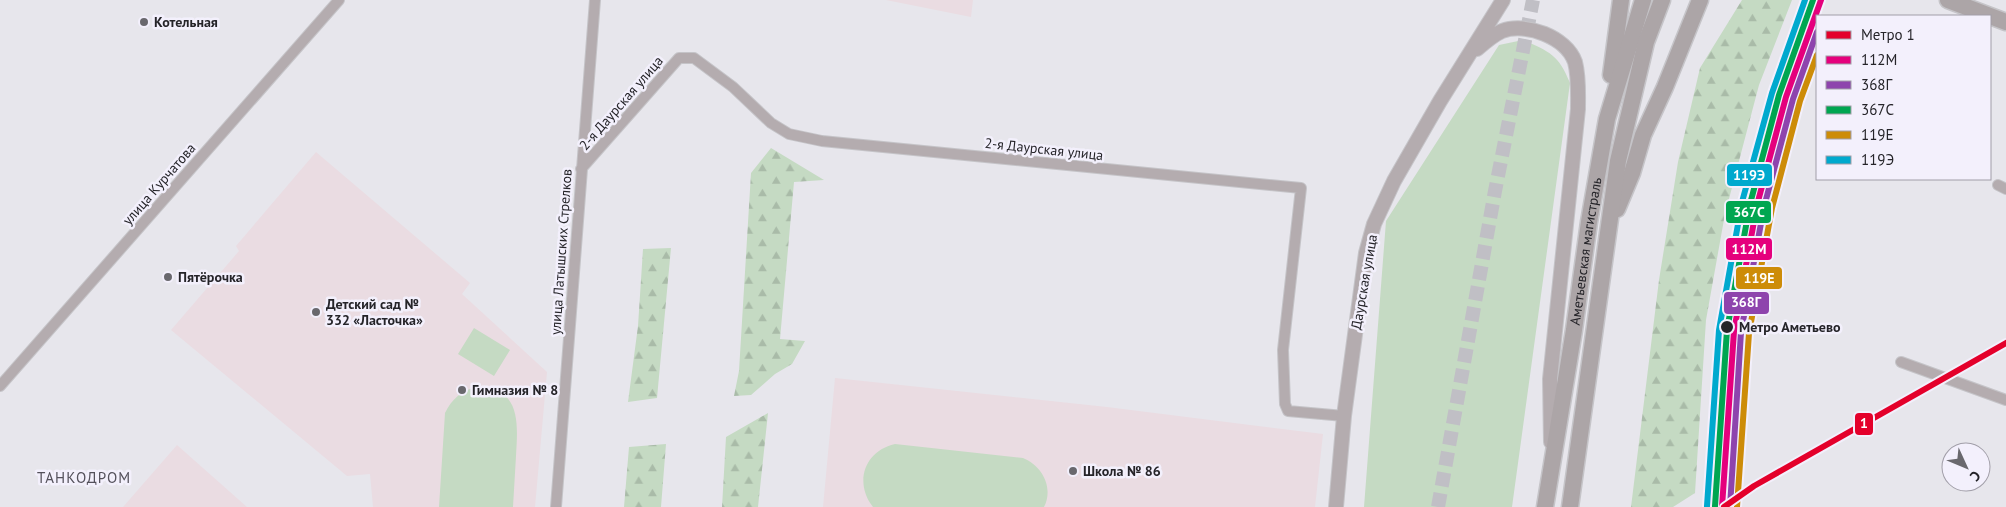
<svg xmlns="http://www.w3.org/2000/svg" width="2006" height="507" font-family="'PT Sans',sans-serif">
<style>
.education{fill:#eadce2}
.green{fill:#c5dac3}
.forest{fill:url(#forest-firs)}
.lines{fill:none;stroke-linecap:round;stroke-linejoin:round}
.tertiary-tunnel{stroke:#c0bfc5;stroke-width:14;stroke-dasharray:14 7;stroke-linecap:butt}
.minor-casing{stroke:#c5c4c8;stroke-width:12}
.tertiary-casing{stroke:#c5c4c8;stroke-width:16}
.primary-casing{stroke:#c5c4c8;stroke-width:19}
.minor{stroke:#b4acaf;stroke-width:10}
.tertiary{stroke:#b4acaf;stroke-width:14}
.primary{stroke:#aca5a7;stroke-width:16}
.rail-1-casing{stroke:#f3f0fc;stroke-width:10}
.rail-2-casing{stroke:#f3f0fc;stroke-width:10}
.rail-3-casing{stroke:#f3f0fc;stroke-width:10}
.rail-4-casing{stroke:#f3f0fc;stroke-width:10}
.rail-5-casing{stroke:#f3f0fc;stroke-width:10}
.rail-1{stroke:#e5007d;stroke-width:6}
.rail-2{stroke:#8e44ad;stroke-width:6}
.rail-3{stroke:#00a651;stroke-width:6}
.rail-4{stroke:#cd8c08;stroke-width:6}
.rail-5{stroke:#00a9ce;stroke-width:6}
.metro-1-casing{stroke:#f3f0fc;stroke-width:10}
.metro-1{stroke:#e4002b;stroke-width:6}
.poi-dot{fill:#69686d;stroke:#f3f0fc;stroke-width:2}
.stop-dot{fill:#252429;stroke:#f3f0fc;stroke-width:2}
.labels{text-anchor:middle;dominant-baseline:central;stroke-width:5;stroke-linejoin:round;paint-order:stroke}
.poi-label{font-size:14px;font-weight:bold;fill:#252429;stroke:#f3f0fc;text-anchor:start}
.street-label{font-size:14px;fill:#252429;stroke:#f3f0fc}
.stop-label{font-size:14px;font-weight:bold;fill:#252429;stroke:#f3f0fc;text-anchor:start}
.neighbourhood-label{font-size:15px;letter-spacing:1px;fill:#54515b;stroke:#f3f0fc}
.line-badge{stroke:#f3f0fc;stroke-width:2}
.badge-label{font-size:14px;text-anchor:middle;font-weight:bold;fill:#fff}
</style>
<defs>
<pattern id="forest-firs" width="22" height="20" patternUnits="userSpaceOnUse" patternTransform="scale(1.25)"><rect width="22" height="20" fill="#c5dac3"/><path d="M5 1l3.5 6h-7zM16 11l3.5 6h-7z" fill="#a9bba8"/></pattern>
</defs>
<rect width="100%" height="100%" fill="#e7e6ec"/>
<!-- education -->
<path class="education" d="M886,0H973L971,17Z
M316,152L470,283L462,294L547,372L535,507H373L370,474L347,476L171,330L239,251L236,246Z
M835,378L1107,407L1323,434L1315,507H823Z
M177,445L247,507H123Z"/>
<!-- green -->
<path class="green" d="M1523,40C1549,51 1559,55 1570,83L1512,507H1364L1386,221L1499,45Z
M474,328L510,350L494,376L458,354Z
M476,387C521,387 518,422 516,456C515,473 514,490 513,507H439L445,413C452,399 461,391 476,387Z
M895,444L1023,458C1042,466 1054,487 1044,507H873C854,483 864,451 895,444Z"/>
<!-- forest -->
<path class="forest" d="M1742,0H1792L1759,85L1725,214L1706,320L1695,493L1673,507H1631L1659,280L1678,162L1700,68Z
M771,148L824,180L794,182L780,339L805,341L792,364L775,374L751,395L734,396L739,371L751,173Z
M671,248L657,398L628,402L638,326L643,249Z
M768,413L758,507H722L726,437Z
M666,444L661,507H624L629,447Z"/>
<g class="lines">
<!-- tertiary-tunnel -->
<path class="tertiary-tunnel" d="M1438,507L1495,191L1533,0"/>
<defs>
<path id="minor" d="M581,169L679,58H694L733,87L771,123L789,134L822,141L1301,188L1283,350L1285,404L1288,411L1344,416
M1998,185L2006,189
M1901,362L2006,400
M0,386L339,0
M556,507L595,0"/>
<path id="tertiary" d="M1477,49C1485,42 1493,35 1502,31C1526,22 1566,37 1575,62C1579,77 1578,94 1578,109L1550,379L1551,442
M1336,507L1344,416L1366,253L1374,224L1394,181L1440,101L1503,0"/>
<g id="primary">
<path d="M1948,0L2006,22"/>
<path d="M1611,75L1621,0"/>
<path d="M1617,209L1632,173L1643,135L1665,87L1700,0"/>
<path id="s1" d="M1545,507L1574,330L1589,222L1607,119L1643,0"/>
<path d="M1570,507L1618,161L1646,42L1662,0"/>
</g>
</defs>
<!-- minor casing -->
<use href="#minor" class="minor-casing"/>
<!-- tertiary casing -->
<use href="#tertiary" class="tertiary-casing"/>
<!-- primary casing -->
<use href="#primary" class="primary-casing"/>
<!-- minor -->
<use href="#minor" class="minor"/>
<!-- tertiary -->
<use href="#tertiary" class="tertiary"/>
<!-- primary -->
<use href="#primary" class="primary"/>
<defs>
<path id="rail-1" d="M1722,507L1734,331L1757,205L1786,97L1821,0"/>
<path id="rail-2" d="M1730,507L1741,332L1764,207L1793,99L1817,32"/>
<path id="rail-3" d="M1715,506L1727,330L1750,204L1779,95L1813,0"/>
<path id="rail-4" d="M1737,507L1749,333L1772,208L1800,101L1817,55"/>
<path id="rail-5" d="M1707,506L1719,330L1742,202L1772,93L1805,0"/>
</defs>
<!-- rail-1 casing -->
<use href="#rail-1" class="rail-1-casing"/>
<!-- rail-2 casing -->
<use href="#rail-2" class="rail-2-casing"/>
<!-- rail-3 casing -->
<use href="#rail-3" class="rail-3-casing"/>
<!-- rail-4 casing -->
<use href="#rail-4" class="rail-4-casing"/>
<!-- rail-5 casing -->
<use href="#rail-5" class="rail-5-casing"/>
<!-- rail-1 -->
<use href="#rail-1" class="rail-1"/>
<!-- rail-2 -->
<use href="#rail-2" class="rail-2"/>
<!-- rail-3 -->
<use href="#rail-3" class="rail-3"/>
<!-- rail-4 -->
<use href="#rail-4" class="rail-4"/>
<!-- rail-5 -->
<use href="#rail-5" class="rail-5"/>
<defs>
<path id="metro-1" d="M1724,507L1754,486L2006,343"/>
</defs>
<!-- metro-1 casing -->
<use href="#metro-1" class="metro-1-casing"/>
<!-- metro-1 -->
<use href="#metro-1" class="metro-1"/>
</g>
<!-- markers -->
<g class="poi-dot">
<circle cx="144" cy="22" r="5"/>
<circle cx="168" cy="277" r="5"/>
<circle cx="316" cy="312" r="5"/>
<circle cx="462" cy="390" r="5"/>
<circle cx="1073" cy="471" r="5"/>
</g>
<circle class="stop-dot" cx="1727" cy="327" r="7"/>
<g class="labels">
<!-- poi labels -->
<g class="poi-label">
<text x="154" y="22">Котельная</text>
<text x="178" y="277">Пятёрочка</text>
<text x="326" y="304">Детский сад №<tspan x="326" dy="16">332 «Ласточка»</tspan></text>
<text x="472" y="390">Гимназия № 8</text>
<text x="1083" y="471">Школа № 86</text>
</g>
<!-- street labels -->
<g class="street-label">
<text transform="translate(621 103) rotate(-49)">2-я Даурская улица</text>
<text transform="translate(1044 149) rotate(6)">2-я Даурская улица</text>
<text transform="translate(159 184) rotate(-49)">улица Курчатова</text>
<text transform="translate(561 252) rotate(-86)">улица Латышских Стрелков</text>
<text stroke="none"><textPath href="#s1" startOffset="259">Аметьевская магистраль</textPath></text>
<text transform="translate(1364 282) rotate(-80)">Даурская улица</text>
</g>
<!-- stop labels -->
<g class="stop-label">
<text x="1739" y="327">Метро Аметьево</text>
</g>
<!-- neighbourhood labels -->
<g class="neighbourhood-label">
<text x="84" y="477">ТАНКОДРОМ</text>
</g>
</g>
<g class="line-badge">
<rect x="1726" y="163" width="47" height="24" rx="5" fill="#00a9ce"/>
<rect x="1725" y="200" width="47" height="24" rx="5" fill="#00a651"/>
<rect x="1725" y="237" width="48" height="24" rx="5" fill="#e5007d"/>
<rect x="1735" y="266" width="48" height="24" rx="5" fill="#cd8c08"/>
<rect x="1723" y="291" width="47" height="24" rx="5" fill="#8e44ad"/>
<rect x="1854" y="412" width="20" height="24" rx="5" fill="#e4002b"/>
</g>
<g class="badge-label">
<text x="1749" y="180">119Э</text>
<text x="1749" y="217">367С</text>
<text x="1749" y="254">112М</text>
<text x="1759" y="283">119Е</text>
<text x="1746" y="307">368Г</text>
<text x="1864" y="428">1</text>
</g>
<!-- legend -->
<rect x="1816" y="15" width="175" height="165" fill="#f3f0fc" stroke="#a19ea8"/>
<rect x="1826" y="31" width="25" height="8" fill="#e4002b" stroke="#a19ea8"/>
<text x="1861" y="40" font-size="15" fill="#252429">Метро 1</text>
<rect x="1826" y="56" width="25" height="8" fill="#e5007d" stroke="#a19ea8"/>
<text x="1861" y="65" font-size="15" fill="#252429">112М</text>
<rect x="1826" y="81" width="25" height="8" fill="#8e44ad" stroke="#a19ea8"/>
<text x="1861" y="90" font-size="15" fill="#252429">368Г</text>
<rect x="1826" y="106" width="25" height="8" fill="#00a651" stroke="#a19ea8"/>
<text x="1861" y="115" font-size="15" fill="#252429">367С</text>
<rect x="1826" y="131" width="25" height="8" fill="#cd8c08" stroke="#a19ea8"/>
<text x="1861" y="140" font-size="15" fill="#252429">119Е</text>
<rect x="1826" y="156" width="25" height="8" fill="#00a9ce" stroke="#a19ea8"/>
<text x="1861" y="165" font-size="15" fill="#252429">119Э</text>
<!-- north arrow -->
<g transform="translate(1966 467) rotate(134)"><circle r="24" fill="#f3f0fc" stroke="#a19ea8"/>
<path d="M0-4L9 19L0 12L-9 19Z" fill="#69686d"/>
<text y="-8" font-size="14" font-weight="bold" text-anchor="middle" fill="#252429">С</text>
</g>
</svg>
